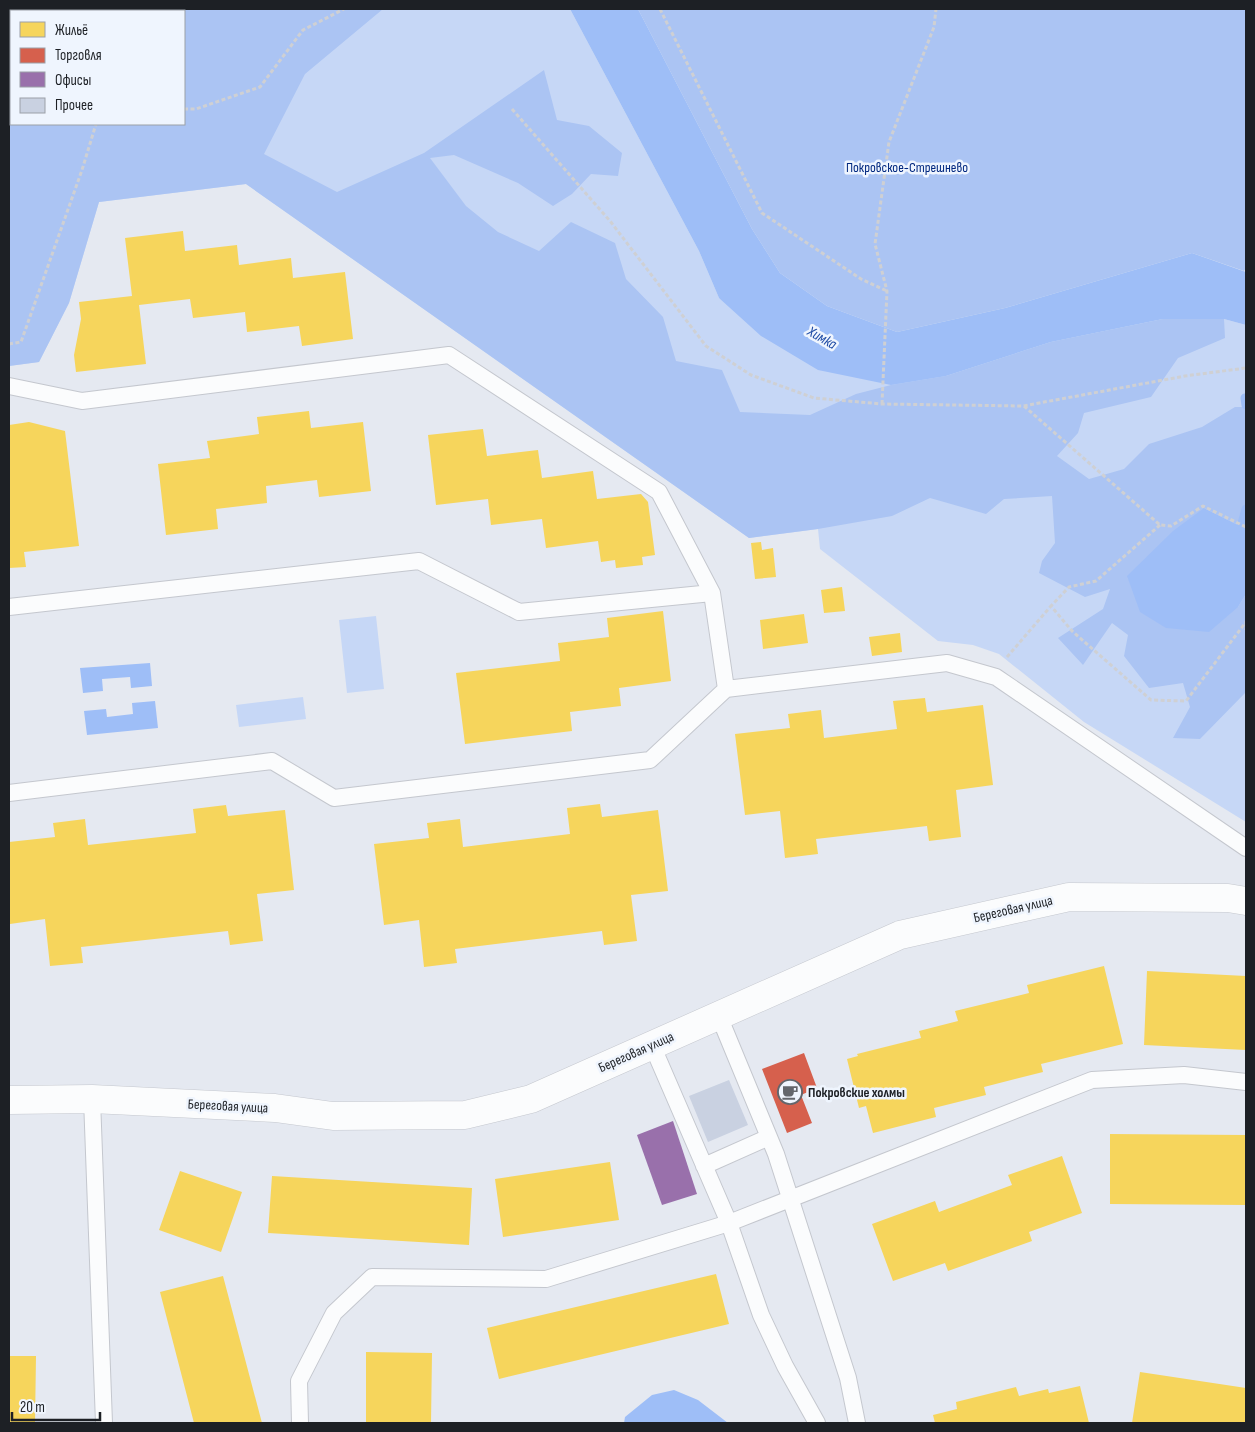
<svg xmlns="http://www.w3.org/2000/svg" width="1255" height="1432" font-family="'Sofia Sans Condensed',sans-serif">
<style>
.green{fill:#c6d7f6;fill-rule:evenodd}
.forest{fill:#abc4f3}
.water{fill:#9ebef7}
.homes{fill:#f6d55c}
.shops{fill:#d6604d}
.offices{fill:#9970ab}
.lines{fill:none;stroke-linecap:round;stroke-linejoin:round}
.stream{stroke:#9ebef7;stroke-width:9}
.building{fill:#c9d1e1}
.lane-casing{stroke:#c4c7ce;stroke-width:18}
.street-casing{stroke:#c4c7ce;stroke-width:29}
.path{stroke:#cfd0d3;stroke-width:3;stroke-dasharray:4 2.5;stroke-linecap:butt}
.lane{stroke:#fbfcfd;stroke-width:16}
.street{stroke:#fbfcfd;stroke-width:28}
.labels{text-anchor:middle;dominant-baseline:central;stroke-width:5;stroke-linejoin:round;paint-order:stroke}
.park-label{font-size:14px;fill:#00277f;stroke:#eff5fe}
.street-label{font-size:14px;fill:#1d2025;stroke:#eff5fe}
.poi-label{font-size:14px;font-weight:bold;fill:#1d2025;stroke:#eff5fe;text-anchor:start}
.water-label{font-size:15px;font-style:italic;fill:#1e4ba5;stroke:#eff5fe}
</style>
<rect width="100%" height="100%" fill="#e5e9f1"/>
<!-- green -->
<path class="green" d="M9,9H570L699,251L719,298L946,376L1051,342L1163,319H1224L1246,325V822L1084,722L999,654L973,645L938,641L820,549L818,529L749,538L246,184L99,202L69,303L39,362L9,366ZM11,11H184V124H11Z
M376,616L384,689L347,693L339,620Z
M303,697L306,719L239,727L236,705Z"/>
<!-- forest -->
<path class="forest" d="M125,9H383L305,74L264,154L337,192L424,153L544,70L557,120L589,126L622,153L618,176L591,174L572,194L553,206L518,183L454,155L430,158L466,206L498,232L539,251L571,222L615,243L626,279L663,317L676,361L722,370L740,412L810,415L856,394L891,385L946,376L1051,342L1163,319H1224L1225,338L1178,358L1151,397L1084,413L1078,433L1057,456L1089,479L1124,469L1149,444L1202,427L1235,407H1246V529L1204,508L1238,607L1246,594V692L1200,739L1173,738L1190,707L1183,683L1149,688L1124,656L1128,635L1112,623L1083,665L1058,638L1103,609L1110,589L1085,597L1039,573L1042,561L1055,543L1052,496L1004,499L986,514L930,498L892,516L818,529L749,538L246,184L99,202L69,303L39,362L9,366V34H11V124H184V11H115Z
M638,9H1246V268L1244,271L1192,253L1005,308L897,332L827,306L780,273L752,229Z"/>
<!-- water -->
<path class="water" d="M570,9H638L752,229L780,273L827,306L897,332L1005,308L1192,253L1246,272V325L1224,319H1163L1051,342L946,376L891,385L818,370L761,336L719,298L699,251Z
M1204,508L1246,529V594L1238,607L1209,632L1166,628L1140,612L1127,576L1173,531Z
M150,663L152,686L131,688L130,677L102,679L103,691L83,693L80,668Z
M155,701L158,728L87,735L84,711L106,709L107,717L133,714L132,703Z
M674,1390L698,1400L728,1423H624L625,1417L652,1395Z"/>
<!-- homes -->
<path class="homes" d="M183,231L185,251L237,245L239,265L291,258L293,278L345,272L353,339L302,346L299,326L247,332L245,312L193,318L190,299L139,305L146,364L76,372L74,355L81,319L79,302L132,296L125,238Z
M309,411L311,428L363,422L371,491L319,497L317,480L266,486L267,503L216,509L218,529L166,535L158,464L210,458L207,441L259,434L257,417Z
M29,422L65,431L79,546L24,552L26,567L9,568V425Z
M483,429L487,456L538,450L542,478L593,471L597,499L641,494L648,502L655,555L642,557L643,565L616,568L615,560L601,562L598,541L546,548L542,519L491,525L488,499L436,505L428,435Z
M761,542L762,550L773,548L776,577L755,579L751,543Z
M842,587L845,611L824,613L821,590Z
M663,611L671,681L619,688L621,706L570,712L572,731L465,744L456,673L560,661L558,643L609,637L607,618Z
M804,614L808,643L763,649L760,620Z
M900,633L902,652L872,656L869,637Z
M925,698L927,712L983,705L993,785L956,790L961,837L929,841L927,826L816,839L818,854L785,858L780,811L745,815L735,734L790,728L788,714L821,710L824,738L897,729L893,701Z
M600,804L602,817L658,810L668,891L631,895L637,941L604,945L602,931L455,949L457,963L424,967L419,920L384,925L374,844L429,838L427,823L460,819L463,847L570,834L567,808Z
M226,805L228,816L285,810L294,890L257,894L263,941L230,945L228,931L81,947L83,963L50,966L45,919L10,924L9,842L55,837L53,823L85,819L88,845L196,833L193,809Z
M1104,966L1123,1044L1041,1064L1043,1072L984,1087L986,1095L934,1108L936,1117L873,1133L866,1106L859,1108L847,1059L858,1056L857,1054L921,1038L919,1031L958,1021L955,1011L1029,993L1027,985Z
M1147,971L1246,976V1050L1144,1045Z
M1110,1134L1246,1135V1205L1110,1204Z
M1062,1156L1082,1213L1029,1232L1032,1241L948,1271L945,1263L893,1281L872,1224L935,1201L939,1212L1012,1185L1008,1175Z
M610,1162L619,1220L503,1237L495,1179Z
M180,1171L242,1192L221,1252L159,1230Z
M272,1176L472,1188L469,1245L268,1233Z
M716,1274L729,1324L499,1379L487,1328Z
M223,1276L262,1423H194L160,1292Z
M366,1352L432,1353L431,1423H366Z
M9,1356H36L35,1423H9Z
M1140,1372L1246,1388V1423H1132Z
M1080,1386L1089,1423H935L933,1415L957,1409L956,1402L1016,1387L1019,1396L1048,1389L1049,1393Z"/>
<!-- shops -->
<path class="shops" d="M804,1053L817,1088L801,1095L812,1123L787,1133L762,1069Z"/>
<!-- offices -->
<path class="offices" d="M673,1121L697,1194L662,1205L637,1135Z"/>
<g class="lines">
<!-- stream -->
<path class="stream" d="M1245,398L1246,405
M1241,527L1246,509"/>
</g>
<!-- building -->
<path class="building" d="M729,1080L748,1125L708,1142L689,1096Z"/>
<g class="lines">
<defs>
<path id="lane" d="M9,386L82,401L449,355L659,492L712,593L726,689
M9,607L419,561L519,612L712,593
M9,793L272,761L334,798L650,760L726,689L947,663L996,677L1246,848
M719,1016L776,1154L848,1378L857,1423
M652,1045L729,1223L761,1315L785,1366L817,1423
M92,1099L104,1423
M704,1166L769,1137
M300,1423L299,1381L334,1313L372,1277L546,1279L729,1223L1092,1080L1184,1075L1246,1082"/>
<path id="street" d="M9,1100L92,1099L275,1108L333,1116L465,1115L531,1099L900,935L1069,897L1228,898L1246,901"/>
</defs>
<!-- lane casing -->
<use href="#lane" class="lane-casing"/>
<!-- street casing -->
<use href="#street" class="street-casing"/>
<!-- path -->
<path class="path" d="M660,9L762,213L861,279L887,291
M184,109H196L260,87L303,30L344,9
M512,109L610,221L706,346L751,375L814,398L882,404L1023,406L1185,376L1246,368
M9,344L21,342L82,170L96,124
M882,404L887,291L875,244L889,142L934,27L936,9
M1024,406L1160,525L1171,526L1203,506L1246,527
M1160,525L1096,581L1069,587L1051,606L1072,631L1151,700L1186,701L1246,622
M1246,622V630
M1007,657L1051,606"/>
<!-- lane -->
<use href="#lane" class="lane"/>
<!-- street -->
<use href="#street" class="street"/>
</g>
<!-- icons -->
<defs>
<symbol id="cafe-ring" viewBox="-11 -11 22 22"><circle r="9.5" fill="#eff5fe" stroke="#63666c" stroke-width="1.5"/><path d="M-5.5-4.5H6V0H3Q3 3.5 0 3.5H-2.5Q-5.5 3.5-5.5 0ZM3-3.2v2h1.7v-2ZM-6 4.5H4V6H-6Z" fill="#63666c"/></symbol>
</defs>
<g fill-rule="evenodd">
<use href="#cafe-ring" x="776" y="1078" width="28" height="28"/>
</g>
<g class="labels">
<!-- park labels -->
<g class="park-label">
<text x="907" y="167">Покровское-Стрешнево</text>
</g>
<!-- street labels -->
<g class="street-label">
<text transform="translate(1013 909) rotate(-13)">Береговая улица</text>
<text transform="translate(636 1052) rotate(-24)">Береговая улица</text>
<text transform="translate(228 1106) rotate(3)">Береговая улица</text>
</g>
<!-- poi labels -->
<g class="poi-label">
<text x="808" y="1092">Покровские холмы</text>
</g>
<!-- water labels -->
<g class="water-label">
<text transform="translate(822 338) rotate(30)">Химка</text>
</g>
</g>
<!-- border -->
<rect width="1255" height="1432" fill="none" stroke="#1d2025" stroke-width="20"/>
<!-- legend -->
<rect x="10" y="10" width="175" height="115" fill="#eff5fe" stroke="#9ba0a7"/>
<rect x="20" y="22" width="25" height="15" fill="#f6d55c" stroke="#9ba0a7"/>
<text x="55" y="35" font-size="15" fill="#1d2025">Жильё</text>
<rect x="20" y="48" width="25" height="15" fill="#d6604d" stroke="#9ba0a7"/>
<text x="55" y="60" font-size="15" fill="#1d2025">Торговля</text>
<rect x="20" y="72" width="25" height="15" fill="#9970ab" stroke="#9ba0a7"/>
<text x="55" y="85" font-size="15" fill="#1d2025">Офисы</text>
<rect x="20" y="98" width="25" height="15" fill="#c9d1e1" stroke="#9ba0a7"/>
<text x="55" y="110" font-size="15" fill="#1d2025">Прочее</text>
<!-- scale -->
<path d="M12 1412v8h88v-8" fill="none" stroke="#1d2025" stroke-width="2.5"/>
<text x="20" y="1412" font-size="15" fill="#1d2025" stroke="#eff5fe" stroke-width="4" paint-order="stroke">20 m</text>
</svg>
